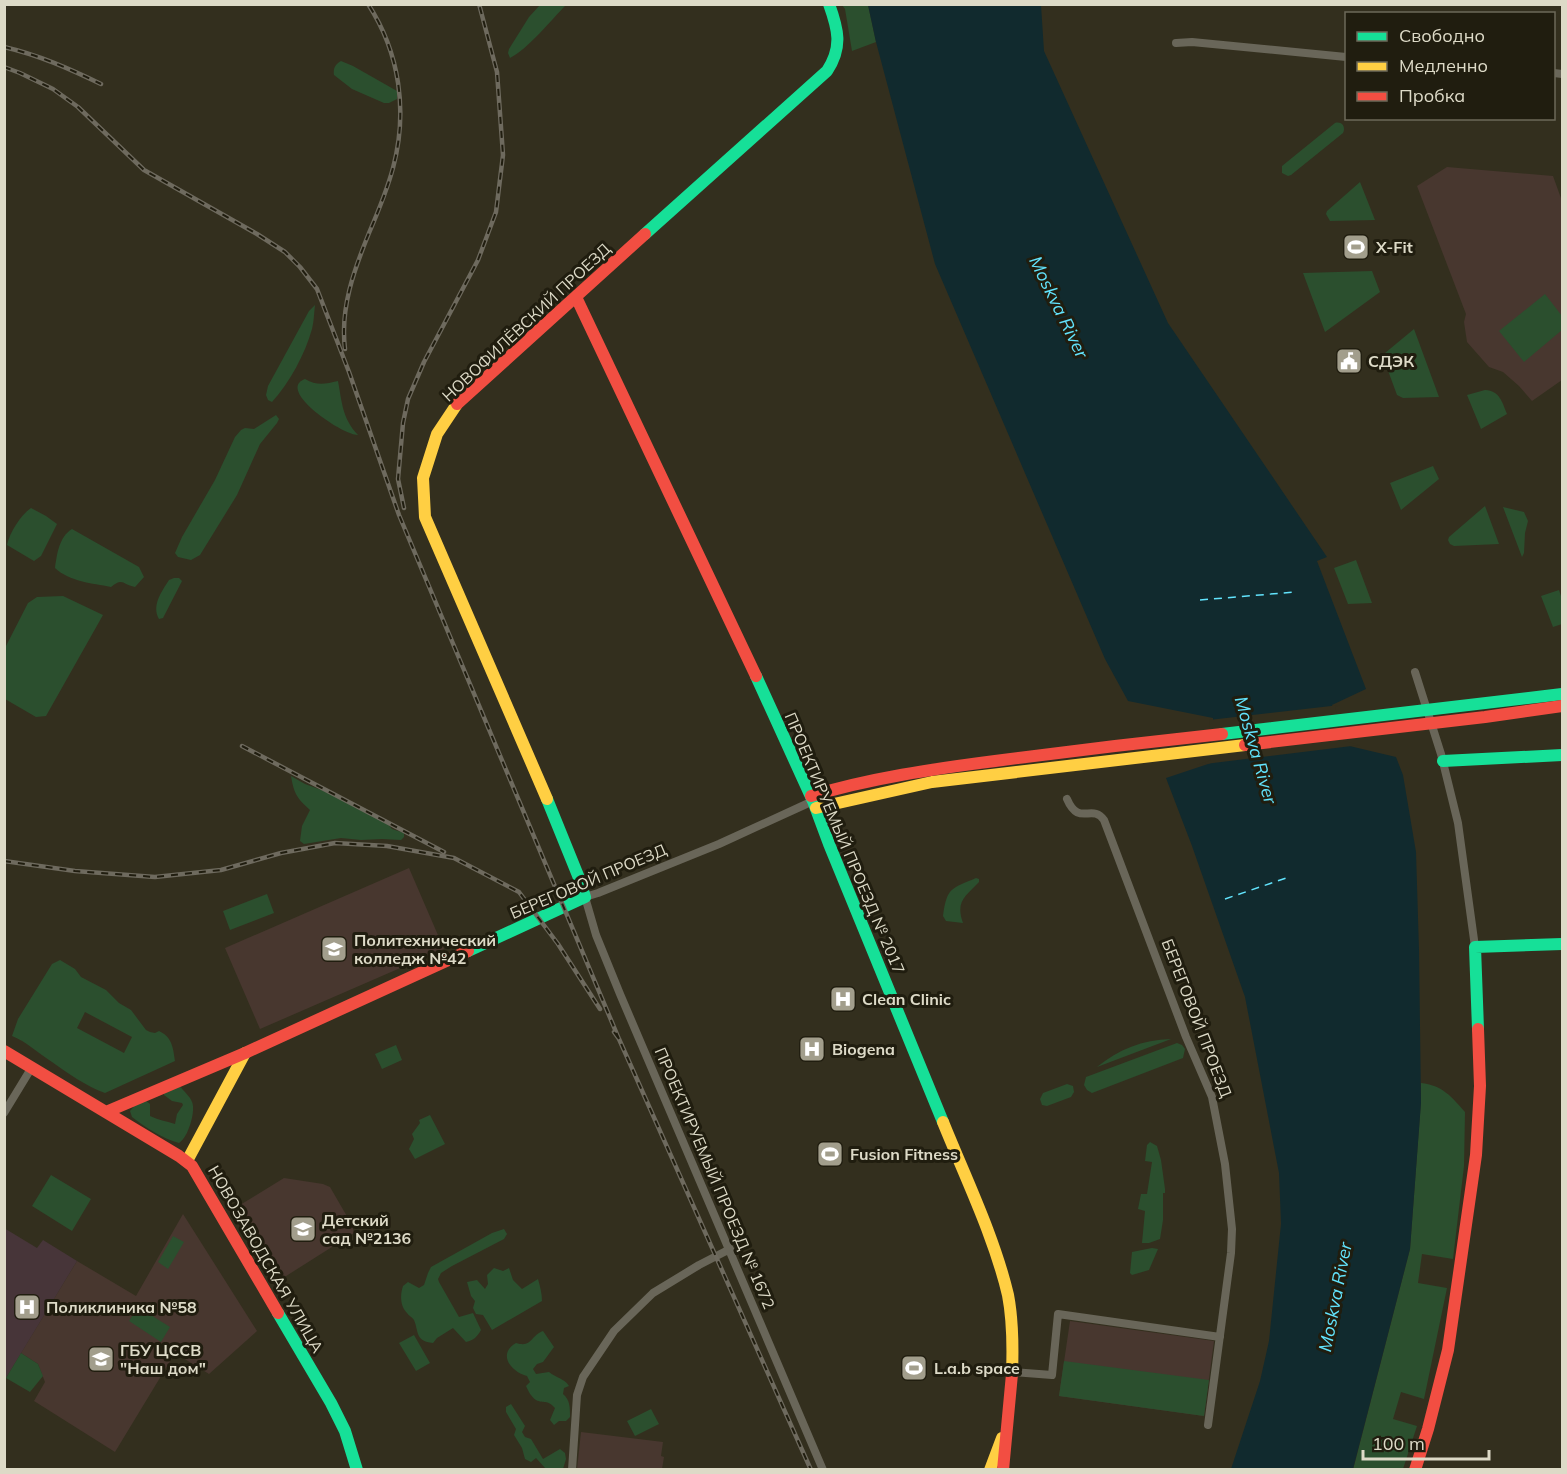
<svg xmlns="http://www.w3.org/2000/svg" width="1567" height="1474" font-family="Mulish,sans-serif">
<style>
.education{fill:#48372f}
.medical{fill:#473539}
.green{fill:#2b4f2e;fill-rule:evenodd}
.water{fill:#112a2e}
.pier{fill:#332f1e}
.lines{fill:none;stroke-linecap:round;stroke-linejoin:round}
.ferry{stroke:#62e4fd;stroke-width:1.5;stroke-dasharray:8 6;stroke-linecap:butt}
.street{stroke:#696659;stroke-width:8}
.fast{stroke:#16e098;stroke-width:12}
.slow{stroke:#ffcf43;stroke-width:12}
.jam{stroke:#f24e42;stroke-width:12}
.rail-casing{stroke:#6e6a5e;stroke-width:4.5}
.rail{stroke:#201d0f;stroke-width:2;stroke-dasharray:7;stroke-linecap:butt}
.labels{text-anchor:middle;dominant-baseline:central;stroke-width:6;stroke-linejoin:round;paint-order:stroke}
.poi-label{font-size:16px;font-weight:bold;fill:#dddac7;stroke:#201d0f;text-anchor:start}
.street-label{font-size:16px;fill:#dddac7;stroke:#201d0f}
.water-label{font-size:18px;font-style:italic;fill:#62e4fd;stroke:#201d0f}
</style>
<rect width="100%" height="100%" fill="#332f1e"/>
<!-- education -->
<path class="education" d="M1447,167L1553,176L1562,201V380L1532,401L1519,386L1503,372L1489,367L1467,342L1464,322L1466,314L1417,186Z
M409,868L444,949L260,1029L225,948Z
M284,1178L323,1184L330,1187L352,1225L354,1233L283,1278L240,1205Z
M183,1214L257,1331L209,1374L175,1353L115,1452L34,1401L45,1382L38,1364L21,1353L77,1261L136,1296Z
M1070,1321L1214,1341L1204,1416L1059,1396Z
M581,1432L663,1442L661,1456L664,1457L662,1469H577Z"/>
<!-- medical -->
<path class="medical" d="M4,1228L37,1248L43,1240L77,1261L6,1378L4,1377Z"/>
<!-- green -->
<path class="green" d="M540,5H566C552,19 528,49 510,58L508,53L509,49L529,17Z
M842,5H868L876,42L852,51L845,9Z
M341,61L353,66L397,91V99L389,103H384L352,89L334,75C333,69 335,64 341,61Z
M1335,123C1342,121 1346,127 1343,133L1291,175L1288,176L1282,173V166Z
M1360,182L1375,220L1330,221L1326,214L1327,211Z
M1372,271L1380,292L1325,332L1303,273Z
M1545,294L1562,316V330L1524,362L1499,331Z
M315,305C314,313 314,321 312,329C305,354 290,382 272,402L268,400L266,395L268,386L309,311Z
M1414,329L1439,397L1403,398L1397,395L1383,357L1385,353Z
M305,379C317,386 325,384 338,381C342,402 342,418 358,435C344,436 275,390 305,379Z
M1485,390C1500,391 1502,402 1507,414L1481,429L1467,395Z
M276,415L279,419L277,423L260,444L237,495L200,555L191,560L178,557L175,553L182,537L215,480L235,437L241,430L245,428L254,429Z
M1433,466L1439,479L1401,510L1390,483Z
M1485,506L1499,544L1454,546L1450,544L1448,540L1449,537Z
M1503,507L1524,512L1528,521L1525,533L1524,553L1522,557Z
M31,508L46,516L57,524L41,556L34,561L7,545C10,532 20,516 31,508Z
M72,529L139,567L144,577L135,587C122,585 124,577 111,587C92,583 70,582 55,568C57,554 59,537 72,529Z
M1356,560L1372,603L1348,604L1334,568Z
M174,578H179L182,581L181,583L163,618L159,619C151,606 162,591 169,580Z
M1559,590L1562,599V624L1553,627L1541,596Z
M63,596L103,615L46,716L36,717L5,699V648L28,603L37,597Z
M291,776L305,784L327,792L353,806L379,818L386,822L392,829L404,833V837L401,840L382,839L361,840L341,838L304,844L300,841L302,826L310,810C297,798 294,794 291,776Z
M976,878L979,879V882C966,896 955,901 963,923L946,921L943,916C947,887 951,889 976,878Z
M267,894L274,913L230,930L223,911Z
M60,960L75,969L81,977L106,990L119,1003L131,1010L146,1030L150,1032L155,1033L159,1031C172,1037 173,1047 175,1061L105,1093C86,1086 69,1074 52,1062C38,1053 27,1042 12,1036L18,1019L52,964ZM85,1012L132,1037L124,1053L77,1028Z
M1171,1039L1097,1067C1119,1049 1142,1040 1171,1039Z
M1177,1043L1182,1045L1185,1049L1183,1058L1092,1093L1087,1090L1084,1085L1086,1077Z
M396,1045L402,1060L382,1069L375,1054Z
M1421,1083C1442,1085 1452,1097 1465,1112L1464,1166L1453,1259L1422,1254L1418,1283L1447,1288L1424,1399L1401,1392L1393,1419L1417,1426L1403,1469L1353,1470L1410,1249L1421,1101Z
M1067,1084L1073,1086L1074,1092L1071,1097L1047,1106L1042,1105L1040,1099L1043,1093Z
M180,1086C184,1092 190,1096 192,1102C196,1111 188,1138 179,1143C162,1138 146,1128 132,1117L130,1111L136,1104L145,1100L150,1104V1116C158,1120 166,1121 175,1124L177,1114L183,1105L182,1103L172,1101L164,1095V1090Z
M430,1115L445,1144L415,1159L409,1149L414,1139L412,1134L420,1123L419,1120Z
M1150,1142L1157,1146L1161,1160L1165,1189V1193H1163V1220L1160,1239L1149,1243H1142L1145,1211L1138,1209L1141,1194H1147L1152,1162L1145,1161L1147,1145Z
M51,1175L91,1199L72,1231L32,1206Z
M504,1229L507,1234L504,1239L452,1266L441,1273L438,1279L439,1282L459,1317L473,1313L481,1330C477,1337 474,1340 466,1342L453,1328L437,1338L433,1343C415,1341 419,1332 414,1320C412,1317 409,1316 407,1313C400,1306 400,1295 403,1286L408,1282L419,1288L424,1285L428,1273L431,1267L492,1233Z
M173,1236L184,1242L168,1269L158,1262Z
M1152,1248L1158,1249L1149,1270L1132,1275L1130,1273L1132,1252Z
M494,1268L503,1271L509,1268L513,1280L522,1289L538,1279C540,1286 542,1294 542,1301L492,1330L483,1315L476,1314L473,1308L475,1301L471,1296L467,1282L477,1280L485,1289L488,1284L487,1275Z
M138,1307L170,1327L161,1342L129,1321Z
M543,1331L554,1347L543,1362L537,1364L533,1369L536,1374L549,1372C556,1378 564,1378 569,1386L564,1388L563,1394C570,1400 570,1407 570,1417L566,1421H559L554,1425L550,1420L555,1408C547,1399 544,1404 536,1400C531,1397 528,1390 526,1386L530,1382L527,1376C511,1372 497,1354 516,1343C532,1348 530,1336 543,1331Z
M414,1335L430,1363L416,1371L399,1343Z
M21,1353L38,1364L43,1376L30,1392L6,1378Z
M1064,1361L1209,1380L1204,1416L1059,1396Z
M511,1404L525,1426L522,1432L525,1437L531,1439L543,1459L560,1449L565,1453L566,1459L563,1469H546L536,1458L531,1462L525,1459L522,1448L514,1435L516,1429L506,1412V1407Z
M651,1409L659,1424L635,1436L627,1421Z"/>
<!-- water -->
<path class="water" d="M868,5H1041L1044,51L1168,323L1327,557L1317,561L1366,689L1332,705L1341,744L1396,757L1403,775L1416,852L1419,950L1421,1103L1410,1249L1353,1469H1231L1260,1381L1269,1341L1281,1224L1279,1173L1245,997L1192,846L1166,778L1214,762L1213,718L1128,701L1105,659L935,264L876,42Z"/>
<!-- pier -->
<path class="pier" d="M1340,705L1335,707L1344,741L1360,745L1197,765L1211,760L1209,720Z"/>
<g class="lines">
<!-- ferry -->
<path class="ferry" d="M1200,600L1295,592
M1225,899L1289,877"/>
<!-- street -->
<path class="street" d="M1176,43L1192,42L1346,57
M1554,73L1562,74
M1415,672L1441,754L1458,823L1475,947
M1067,799C1079,827 1092,803 1104,820L1186,1037L1212,1097L1225,1164L1232,1229L1231,1253L1208,1425
M813,801L719,844L598,893L585,897L596,935L620,994L823,1470
M4,1113L32,1067
M1012,1372L1052,1375L1058,1314L1220,1337
M572,1470L577,1395L583,1377L614,1331L653,1293L699,1265L730,1249"/>
<!-- fast -->
<path class="fast" d="M645,234L827,71C843,47 838,29 829,4
M756,676L813,801L829,844L943,1122
M1222,734L1562,694
M1443,761L1562,755
M468,951L585,897L579,878L547,799
M1478,1029L1475,947L1562,944
M278,1313L331,1403L345,1431L357,1470"/>
<!-- slow -->
<path class="slow" d="M457,404L437,434L423,478L425,517L547,799
M816,808L932,782L1245,745
M943,1122C966,1179 994,1236 1008,1295C1013,1321 1013,1348 1012,1374
M187,1161L245,1053
M990,1470L1002,1438"/>
<!-- jam -->
<path class="jam" d="M576,297L756,676
M457,404L645,234
M1245,745L1485,717L1562,706
M811,796C871,778 933,769 995,761C1071,751 1147,742 1222,734
M4,1051L179,1156L192,1166L278,1313
M106,1112L245,1053L468,951
M1003,1470L1012,1374
M1415,1470L1428,1429L1448,1350L1476,1155L1480,1086L1478,1029"/>
<defs>
<path id="rail" d="M4,47C39,55 70,69 101,84
M4,67L20,73L53,89L78,107L144,170L257,234L285,252L300,267L317,289L349,372L399,515L619,1039
M345,349C340,308 354,270 369,233C378,212 387,190 393,168C408,112 400,53 368,4
M404,508L398,479L403,423L408,399L424,362L478,260L496,212L503,155L497,72L479,4
M242,746L444,852
M4,861L75,871L155,877L221,870L281,853L335,843L387,846L454,858L519,892L558,944L600,1009
M614,1032L619,1039L811,1470"/>
</defs>
<!-- rail casing -->
<use href="#rail" class="rail-casing"/>
<!-- rail -->
<use href="#rail" class="rail"/>
</g>
<!-- icons -->
<defs>
<symbol id="stadium-square" viewBox="-11 -11 22 22"><rect x="-9" y="-9" width="18" height="18" rx="4" fill="#a29e8c" stroke="#201d0f"/><path d="M0-5a6.5 5 0 1 0 0 10a6.5 5 0 1 0 0-10ZM-3.5-1.8h7v3.6h-7Z" fill="#fff"/></symbol>
<symbol id="civic-square" viewBox="-11 -11 22 22"><rect x="-9" y="-9" width="18" height="18" rx="4" fill="#a29e8c" stroke="#201d0f"/><path d="M-.6-6.5H3V-4.5H.6V-3L4-1V1h2V6H-6V1h2V-1L-.6-3ZM-1.2 2.5V6h2.4V2.5Z" fill="#fff"/></symbol>
<symbol id="university-square" viewBox="-11 -11 22 22"><rect x="-9" y="-9" width="18" height="18" rx="4" fill="#a29e8c" stroke="#201d0f"/><path d="M0-5L7-2L0 1L-7-2ZM-4 1L0 2.5L4 1V4Q0 6-4 4Z" fill="#fff"/></symbol>
<symbol id="hospital-square" viewBox="-11 -11 22 22"><rect x="-9" y="-9" width="18" height="18" rx="4" fill="#a29e8c" stroke="#201d0f"/><path d="M-5-5h3v3.5h4V-5h3V5h-3V1.5h-4V5h-3Z" fill="#fff"/></symbol>
<symbol id="school-square" viewBox="-11 -11 22 22"><rect x="-9" y="-9" width="18" height="18" rx="4" fill="#a29e8c" stroke="#201d0f"/><path d="M0-5L7-2L0 1L-7-2ZM-4 1L0 2.5L4 1V4Q0 6-4 4Z" fill="#fff"/></symbol>
</defs>
<g fill-rule="evenodd">
<use href="#stadium-square" x="1341" y="232" width="30" height="30"/>
<use href="#civic-square" x="1334" y="346" width="30" height="30"/>
<use href="#university-square" x="319" y="934" width="30" height="30"/>
<use href="#hospital-square" x="828" y="984" width="30" height="30"/>
<use href="#hospital-square" x="797" y="1034" width="30" height="30"/>
<use href="#stadium-square" x="815" y="1139" width="30" height="30"/>
<use href="#school-square" x="288" y="1214" width="30" height="30"/>
<use href="#hospital-square" x="12" y="1292" width="30" height="30"/>
<use href="#school-square" x="86" y="1344" width="30" height="30"/>
<use href="#stadium-square" x="899" y="1353" width="30" height="30"/>
</g>
<g class="labels">
<!-- poi labels -->
<g class="poi-label">
<text x="1376" y="247">X-Fit</text>
<text x="1368" y="361">СДЭК</text>
<text x="354" y="940">Политехнический<tspan x="354" dy="18">колледж №42</tspan></text>
<text x="862" y="999">Clean Clinic</text>
<text x="832" y="1049">Biogena</text>
<text x="850" y="1154">Fusion Fitness</text>
<text x="322" y="1220">Детский<tspan x="322" dy="18">сад №2136</tspan></text>
<text x="46" y="1307">Поликлиника №58</text>
<text x="120" y="1350">ГБУ ЦССВ<tspan x="120" dy="18">"Наш дом"</tspan></text>
<text x="934" y="1368">L.a.b space</text>
</g>
<!-- street labels -->
<g class="street-label">
<text transform="translate(526 322) rotate(-43)">НОВОФИЛЁВСКИЙ ПРОЕЗД</text>
<text transform="translate(845 843) rotate(67)">ПРОЕКТИРУЕМЫЙ ПРОЕЗД № 2017</text>
<text transform="translate(588 881) rotate(-23)">БЕРЕГОВОЙ ПРОЕЗД</text>
<text transform="translate(1197 1018) rotate(69)">БЕРЕГОВОЙ ПРОЕЗД</text>
<text transform="translate(715 1178) rotate(67)">ПРОЕКТИРУЕМЫЙ ПРОЕЗД № 1672</text>
<text transform="translate(266 1259) rotate(60)">НОВОЗАВОДСКАЯ УЛИЦА</text>
</g>
<!-- water labels -->
<g class="water-label">
<text transform="translate(1059 307) rotate(64)">Moskva River</text>
<text transform="translate(1256 750) rotate(74)">Moskva River</text>
<text transform="translate(1335 1297) rotate(-79)">Moskva River</text>
</g>
</g>
<!-- border -->
<rect width="1567" height="1474" fill="none" stroke="#dddac7" stroke-width="12"/>
<!-- legend -->
<rect x="1345" y="12" width="210" height="108" fill="#201d0f" stroke="#6c6959" stroke-width="1.5"/>
<rect x="1357" y="32" width="30" height="9" fill="#16e098" stroke="#6c6959" stroke-width="1.5"/>
<text x="1399" y="42" font-size="18" fill="#dddac7">Свободно</text>
<rect x="1357" y="62" width="30" height="9" fill="#ffcf43" stroke="#6c6959" stroke-width="1.5"/>
<text x="1399" y="72" font-size="18" fill="#dddac7">Медленно</text>
<rect x="1357" y="92" width="30" height="9" fill="#f24e42" stroke="#6c6959" stroke-width="1.5"/>
<text x="1399" y="102" font-size="18" fill="#dddac7">Пробка</text>
<!-- scale -->
<path d="M1363 1450v9h126v-9" fill="none" stroke="#dddac7" stroke-width="3"/>
<text x="1372" y="1450" font-size="18" fill="#dddac7" stroke="#201d0f" stroke-width="4.5" paint-order="stroke">100 m</text>
</svg>
